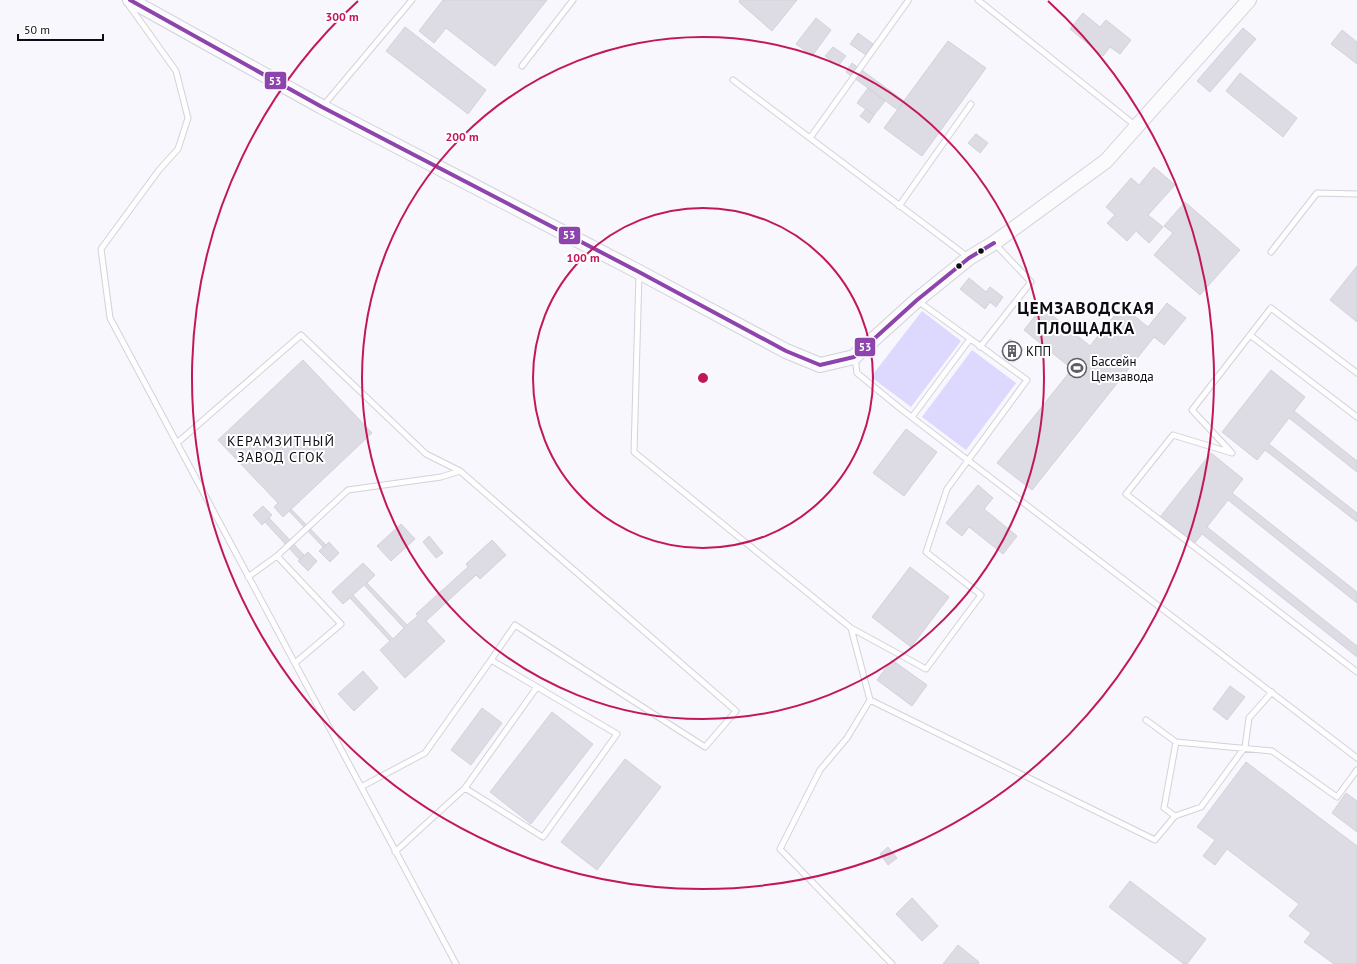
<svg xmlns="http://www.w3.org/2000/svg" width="1357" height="964" font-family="'PT Sans',sans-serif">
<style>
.green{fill:#ddd8fd}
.building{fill:#dddce4;stroke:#d3d2d9;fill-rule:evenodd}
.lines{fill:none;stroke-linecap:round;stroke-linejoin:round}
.lane-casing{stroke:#d3d2d9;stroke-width:7}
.secondary-casing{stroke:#d3d2d9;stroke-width:16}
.lane{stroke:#fefeff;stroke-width:5}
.secondary{stroke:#fbfafd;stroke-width:14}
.bus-1-casing{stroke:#fff;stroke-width:7}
.bus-1{stroke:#8e44ad;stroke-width:4}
.ring{fill:none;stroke:#c2185b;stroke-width:2}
.bus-dot{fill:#0d0c14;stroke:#fff;stroke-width:1.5}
.labels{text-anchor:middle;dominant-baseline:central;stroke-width:4;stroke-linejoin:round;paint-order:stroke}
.poi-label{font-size:13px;fill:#0d0c14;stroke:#fff;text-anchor:start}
.neighbourhood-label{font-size:14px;letter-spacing:1px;fill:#0d0c14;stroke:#fff}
.district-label{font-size:17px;font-weight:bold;letter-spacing:1px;fill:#0d0c14;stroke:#fff}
.centre{fill:#c2185b;stroke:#fff;stroke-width:2}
.ring-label{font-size:12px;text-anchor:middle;font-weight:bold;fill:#c2185b;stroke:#fff;stroke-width:4;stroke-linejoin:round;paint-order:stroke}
.line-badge{stroke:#fff;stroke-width:1.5}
.badge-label{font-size:11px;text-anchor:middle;font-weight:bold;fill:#fff}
</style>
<rect width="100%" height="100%" fill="#f8f7fd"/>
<!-- green -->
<path class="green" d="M922,311L961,341L911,407L871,377Z
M972,350L1016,383L966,450L922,417Z"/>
<!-- building -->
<path class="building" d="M443,0H547L495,66L446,28L434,43L419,31Z
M740,0H797L772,31L739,2Z
M1083,13L1100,27L1106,20L1131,40L1120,54L1110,47L1103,56L1070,29Z
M816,18L831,30L812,56L796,44Z
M405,27L486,90L468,114L386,51Z
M1243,28L1256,39L1210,92L1197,81Z
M1342,30L1357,42V64L1331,44Z
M858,33L873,44L866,55L850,44Z
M948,41L986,68L922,156L884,128Z
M833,47L846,56L838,66L825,56Z
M852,63L904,101L898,110L846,72Z
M1240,73L1297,118L1283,137L1226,91Z
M868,88L885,101L874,115L857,103Z
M866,109L874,115L869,123L860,116Z
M976,134L988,143L980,153L968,143Z
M1154,167L1175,185L1148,215L1163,227L1149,243L1136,231L1127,241L1107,223L1115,215L1106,207L1131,178L1139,185Z
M1185,202L1240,250L1200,295L1154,255L1173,233L1164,226Z
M1357,266V322L1330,300Z
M969,278L986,292L990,287L1003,297L996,307L990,302L985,309L960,289Z
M1167,303L1186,318L1164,345L1154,337L1032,490L997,463L1072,369L1024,330L1042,307L1090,346L1122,306L1148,327Z
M1010,339L1023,349L1014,362L1001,352Z
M303,360L372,433L283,517L274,507L278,503L218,440Z
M1271,370L1305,397L1294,411L1357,461V472L1289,418L1269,444L1357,513V522L1265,450L1257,460L1222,432Z
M906,429L937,452L904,496L873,473Z
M1211,453L1243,479L1232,493L1357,592V603L1228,500L1207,527L1357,646V657L1202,534L1194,544L1160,517Z
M978,485L993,498L984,509L1017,536L1003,554L969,527L962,536L946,523Z
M263,506L272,515L262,525L253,515Z
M291,509L326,545L323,547L289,511Z
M269,518L304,555L300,560L265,522Z
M401,524L415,539L391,561L377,546Z
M429,536L443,553L436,558L423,542Z
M492,540L506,555L480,579L476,575L426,621L445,641L405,678L380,650L390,641L350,598L343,604L332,592L363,563L375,575L367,583L407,625L418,616L416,614L468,567L466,564ZM364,585L404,628L393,639L353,595Z
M329,542L339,553L330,562L319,551Z
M308,552L317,561L308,571L298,561Z
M910,567L949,597L911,647L872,617Z
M892,660L927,685L912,706L877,680Z
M363,671L378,688L354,711L338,694Z
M1230,686L1245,697L1227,720L1213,709Z
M482,708L502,723L471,765L451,750Z
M552,712L593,744L531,824L490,792Z
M625,759L661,787L597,870L561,842Z
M1246,762L1357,846V964H1334L1304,942L1311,933L1289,916L1299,904L1227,849L1215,865L1203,856L1215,840L1197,827Z
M1346,793L1357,801V832L1332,813Z
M888,847L897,858L888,865L880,854Z
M1130,881L1206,939L1187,964H1184L1109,907Z
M912,898L938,926L922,941L896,914Z
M958,945L979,962L978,964H943Z"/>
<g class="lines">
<defs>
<path id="lane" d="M978,0L1136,126
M128,4L176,71L188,118L178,149L159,170L101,249L110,318L456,964
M522,66L573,0
M733,80L968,257
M323,106L412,0
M810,138L908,1
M899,206L971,104
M1271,252L1317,193L1357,194
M639,274L634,452L851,628L870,700L847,738L820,770L780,849L892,964
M1250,335L1357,417
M980,347L1031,282L995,244
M855,357L857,373L901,409L1357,758
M1357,373L1271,308L1192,410L1232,453L1173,435L1126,494L1357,672
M912,417L970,339
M177,443L301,335L426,454L460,471L736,711L705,747L515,625L491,660
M277,556L341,624L295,663
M248,577L277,556L348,490L441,477L460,471
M851,628L926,669L981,595L926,552L947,489L1027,380L918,301
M870,700L1155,840L1175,816L1201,807L1245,747L1249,718L1272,692
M1146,720L1176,742L1272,751L1337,797L1357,770
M361,787L425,753L491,660L617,734L543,837L465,788L395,852
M465,788L537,687
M1175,816L1164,808L1176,742"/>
<path id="secondary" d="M130,0L322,107L639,272L786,351L820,365L854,357L917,300L969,258L994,243L1106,161L1249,0"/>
</defs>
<!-- lane casing -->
<use href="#lane" class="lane-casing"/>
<!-- secondary casing -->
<use href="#secondary" class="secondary-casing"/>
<!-- lane -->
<use href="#lane" class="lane"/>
<!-- secondary -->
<use href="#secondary" class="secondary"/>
<defs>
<path id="bus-1" d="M130,0L322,107L639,272L786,351L820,365L854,357L917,300L969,258L994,243"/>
</defs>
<!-- bus-1 casing -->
<use href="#bus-1" class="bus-1-casing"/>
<!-- bus-1 -->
<use href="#bus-1" class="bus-1"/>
</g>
<!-- distance rings -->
<g class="ring">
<circle cx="703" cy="378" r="170"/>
<circle cx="703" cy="378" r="341"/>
<path d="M1048 1A511 511 0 1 1 358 1"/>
</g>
<!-- icons -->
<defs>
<symbol id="building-ring" viewBox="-11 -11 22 22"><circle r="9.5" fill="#fff" stroke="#5f5e66" stroke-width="1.5"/><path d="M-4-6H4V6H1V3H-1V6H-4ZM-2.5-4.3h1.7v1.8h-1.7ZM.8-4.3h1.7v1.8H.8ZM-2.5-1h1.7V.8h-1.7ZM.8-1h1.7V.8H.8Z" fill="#5f5e66"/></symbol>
<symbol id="stadium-ring" viewBox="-11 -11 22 22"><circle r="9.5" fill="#fff" stroke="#5f5e66" stroke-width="1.5"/><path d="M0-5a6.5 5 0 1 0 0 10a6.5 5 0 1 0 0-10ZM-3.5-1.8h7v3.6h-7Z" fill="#5f5e66"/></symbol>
</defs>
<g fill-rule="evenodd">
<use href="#building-ring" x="1001" y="340" width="22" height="22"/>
<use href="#stadium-ring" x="1066" y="357" width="22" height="22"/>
</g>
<!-- markers -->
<g class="bus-dot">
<circle cx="981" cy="251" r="3.5"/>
<circle cx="959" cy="266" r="3.5"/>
</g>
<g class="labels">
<!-- poi labels -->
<g class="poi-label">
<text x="1026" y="351">КПП</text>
<text x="1091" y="361">Бассейн<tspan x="1091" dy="15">Цемзавода</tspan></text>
</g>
<!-- neighbourhood labels -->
<g class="neighbourhood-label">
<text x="281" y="441">КЕРАМЗИТНЫЙ<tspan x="281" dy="16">ЗАВОД СГОК</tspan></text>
</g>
<!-- district labels -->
<g class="district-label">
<text x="1086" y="308">ЦЕМЗАВОДСКАЯ<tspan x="1086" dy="20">ПЛОЩАДКА</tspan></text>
</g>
</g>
<circle cx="703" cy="378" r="6" class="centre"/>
<g class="ring-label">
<text x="342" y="21">300 m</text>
<text x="462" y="141">200 m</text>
<text x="583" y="262">100 m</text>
</g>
<g class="line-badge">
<rect x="264" y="71" width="23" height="19" rx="4" fill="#8e44ad"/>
<rect x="558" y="226" width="23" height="19" rx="4" fill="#8e44ad"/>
<rect x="854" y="337" width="22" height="20" rx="4" fill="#8e44ad"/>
</g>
<g class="badge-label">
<text x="275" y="85">53</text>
<text x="569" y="239">53</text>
<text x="865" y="351">53</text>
</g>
<!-- scale -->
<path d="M18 34v6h85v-6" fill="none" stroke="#0d0c14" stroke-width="2"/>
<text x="24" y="34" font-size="12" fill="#0d0c14" stroke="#ffffff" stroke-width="3" paint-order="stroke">50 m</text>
</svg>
